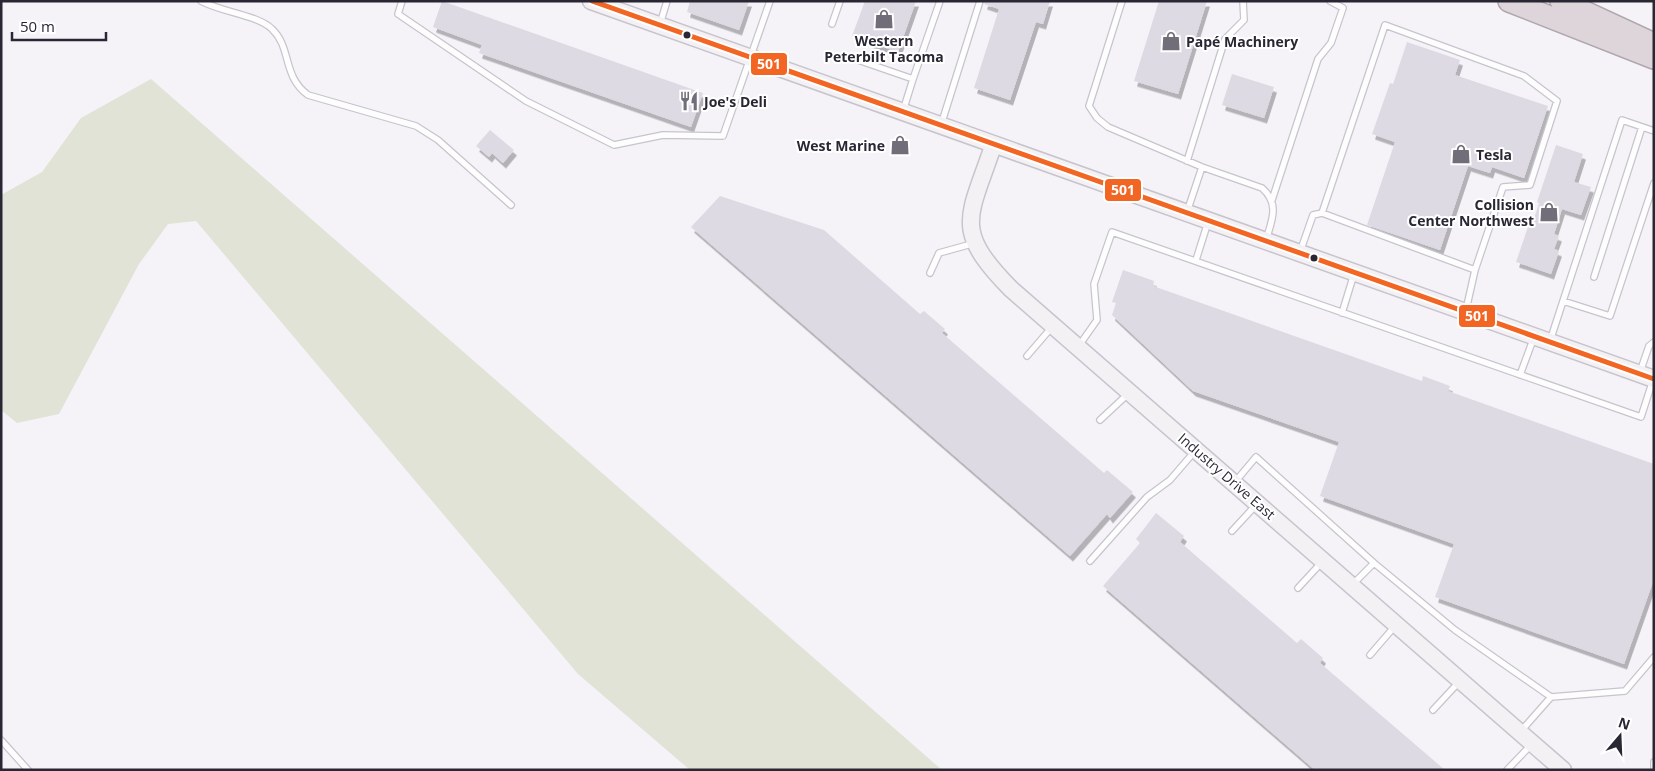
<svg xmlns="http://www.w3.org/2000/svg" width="1655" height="771" font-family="'Open Sans',sans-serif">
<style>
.green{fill:#e0e3d5}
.building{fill:#dddae4;filter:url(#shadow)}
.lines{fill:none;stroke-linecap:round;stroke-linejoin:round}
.lane-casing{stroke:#c7c4cd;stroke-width:8}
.secondary-casing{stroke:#c7c4cd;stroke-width:19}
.highway-casing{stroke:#b0a7ae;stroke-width:24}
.lane{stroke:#fefdfe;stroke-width:5.5}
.secondary{stroke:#f3f1f3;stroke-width:16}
.highway{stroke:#ddd5da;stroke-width:21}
.bus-1-casing{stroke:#fff;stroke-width:9}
.bus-1{stroke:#f26522;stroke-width:5}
.bus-dot{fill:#2a2734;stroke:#fff;stroke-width:2}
.labels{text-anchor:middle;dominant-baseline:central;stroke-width:4;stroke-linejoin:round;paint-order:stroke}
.poi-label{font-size:14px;font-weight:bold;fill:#2a2734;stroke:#fff;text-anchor:start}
.street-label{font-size:14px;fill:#2a2734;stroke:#fff}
.line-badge{stroke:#fff;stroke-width:2}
.badge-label{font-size:14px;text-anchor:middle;font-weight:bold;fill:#fff}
</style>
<defs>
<filter id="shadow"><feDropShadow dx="3" dy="5.5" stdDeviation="0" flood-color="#0004"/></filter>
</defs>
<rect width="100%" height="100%" fill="#f5f3f8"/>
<!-- green -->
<path class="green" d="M151,79L942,770H690L578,674L196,221L168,224L139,264L59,414L17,423L1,410V195L42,172L81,118Z"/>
<!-- building -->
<path class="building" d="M442,1L703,93L691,127L479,53L482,45L433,27Z
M690,1H749L739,30L687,12Z
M865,1H916L898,52L852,36Z
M985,1H1050L1043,24L1036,22L1010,100L974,88L999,9L984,4Z
M1159,1H1207L1178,94L1134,81Z
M1407,42L1460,60L1455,75L1548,106L1524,178L1492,167L1490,173L1468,166L1440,250L1367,225L1395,142L1372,134L1390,83L1393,84Z
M1232,74L1274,87L1264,118L1222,105Z
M490,130L514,150L503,163L492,153L489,157L476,146Z
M1556,145L1583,154L1574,182L1591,187L1581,215L1562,209L1554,234L1559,236L1554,249L1559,251L1551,274L1516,262L1528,227L1531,228L1539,203L1537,202Z
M720,196L824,230L920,314L924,311L945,329L942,333L1104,473L1107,470L1133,492L1110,518L1107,514L1070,556L691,227Z
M1123,270L1154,281L1153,286L1422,381L1423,376L1450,386L1448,391L1654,464V579L1624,664L1435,597L1454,544L1320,496L1339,442L1193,391L1112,315L1116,303L1112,302Z
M1156,513L1184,536L1180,542L1297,643L1301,639L1323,658L1320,663L1445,770H1315L1103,586L1140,543L1136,539Z"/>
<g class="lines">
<defs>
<path id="lane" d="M201,1C221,12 258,15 272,29C292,48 282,76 308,95L416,126L438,140L511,205
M402,1L398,14L526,101L614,145L663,135L723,136L770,1
M1122,1L1089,106L1097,118L1108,127L1202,167L1187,212
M660,24L667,1
M832,24L840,1
M855,59L913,79L903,111
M913,79L940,1
M941,125L980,1
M1187,161L1225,39L1244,20L1243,1
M1202,167L1262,188C1280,204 1272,220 1266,240
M1272,200L1318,59L1331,43L1343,8L1330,1
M1322,213L1385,25L1524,76L1557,101L1530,185L1503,187L1475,270L1466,310
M1300,252L1313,215L1322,213L1475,270
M1196,260L1208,222
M930,273L939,253L975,243
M1594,277L1642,127
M1563,301L1610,316L1654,183
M1342,313L1354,274
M1550,341L1622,120L1654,131
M1078,347L1097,320L1094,284L1112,232L1641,417L1653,380
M1027,356L1052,327
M1640,372L1649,346L1654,342
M1520,375L1534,337
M1100,420L1129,393
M1235,482L1256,457L1374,563
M1232,531L1256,505
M1090,561L1147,497L1170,480L1195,451
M1353,584L1374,563L1455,630L1551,697L1625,691L1654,657
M1298,588L1322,562
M1370,655L1395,626
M1433,710L1459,682
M1521,731L1551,697
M1,740L28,770
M1654,762V769
M1507,770L1531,745"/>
<path id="secondary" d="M591,1L1654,379
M993,146C969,218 952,229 1011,289L1563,770"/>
<path id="highway" d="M1509,1L1654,58
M1561,1L1654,44"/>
</defs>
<!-- lane casing -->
<use href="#lane" class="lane-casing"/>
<!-- secondary casing -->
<use href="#secondary" class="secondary-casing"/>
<!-- highway casing -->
<use href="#highway" class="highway-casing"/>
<!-- lane -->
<use href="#lane" class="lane"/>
<!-- secondary -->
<use href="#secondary" class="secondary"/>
<!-- highway -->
<use href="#highway" class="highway"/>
<defs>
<path id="bus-1" d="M592,1L1654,379"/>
</defs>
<!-- bus-1 casing -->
<use href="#bus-1" class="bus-1-casing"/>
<!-- bus-1 -->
<use href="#bus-1" class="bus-1"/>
</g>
<!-- icons -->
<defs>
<symbol id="shop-bare" viewBox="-9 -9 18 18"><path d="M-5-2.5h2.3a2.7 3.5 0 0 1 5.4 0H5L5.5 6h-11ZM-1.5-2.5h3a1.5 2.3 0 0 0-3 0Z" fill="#716e79" stroke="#fff" stroke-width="2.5" paint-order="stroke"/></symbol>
<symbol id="restaurant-bare" viewBox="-9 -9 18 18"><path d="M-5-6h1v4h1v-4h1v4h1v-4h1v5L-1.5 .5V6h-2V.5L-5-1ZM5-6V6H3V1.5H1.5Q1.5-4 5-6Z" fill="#716e79" stroke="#fff" stroke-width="2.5" paint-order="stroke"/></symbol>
</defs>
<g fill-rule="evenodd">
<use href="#shop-bare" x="870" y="5" width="28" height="28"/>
<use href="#shop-bare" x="1157" y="27" width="28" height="28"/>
<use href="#restaurant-bare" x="675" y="87" width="28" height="28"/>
<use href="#shop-bare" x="886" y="131" width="28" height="28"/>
<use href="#shop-bare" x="1447" y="140" width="28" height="28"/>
<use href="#shop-bare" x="1535" y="198" width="28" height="28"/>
</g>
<!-- markers -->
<g class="bus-dot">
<circle cx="687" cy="35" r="4.5"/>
<circle cx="1314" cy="258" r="4.5"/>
</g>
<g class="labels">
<!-- poi labels -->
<g class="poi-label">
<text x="884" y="40" text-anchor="middle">Western<tspan x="884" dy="16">Peterbilt Tacoma</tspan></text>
<text x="1186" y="41">Papé Machinery</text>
<text x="704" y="101">Joe's Deli</text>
<text x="885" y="145" text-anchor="end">West Marine</text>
<text x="1476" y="154">Tesla</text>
<text x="1534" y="204" text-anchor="end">Collision<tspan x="1534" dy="16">Center Northwest</tspan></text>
</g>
<!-- street labels -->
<g class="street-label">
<text transform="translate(1227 476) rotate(41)">Industry Drive East</text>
</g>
</g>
<g class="line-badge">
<rect x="750" y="52" width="38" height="24" rx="5" fill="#f26522"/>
<rect x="1104" y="178" width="38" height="24" rx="5" fill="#f26522"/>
<rect x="1458" y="304" width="38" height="24" rx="5" fill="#f26522"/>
</g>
<g class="badge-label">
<text x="769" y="69">501</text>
<text x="1123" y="195">501</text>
<text x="1477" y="321">501</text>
</g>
<!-- border -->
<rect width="1655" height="771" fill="none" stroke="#2a2734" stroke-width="5"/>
<!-- north arrow -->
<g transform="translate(1620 736) rotate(19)" stroke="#ffffff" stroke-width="4" paint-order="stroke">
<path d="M0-4L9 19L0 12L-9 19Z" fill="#2a2734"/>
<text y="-8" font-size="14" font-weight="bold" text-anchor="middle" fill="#2a2734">N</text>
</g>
<!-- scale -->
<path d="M12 32v8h94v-8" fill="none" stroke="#2a2734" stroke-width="2.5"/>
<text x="20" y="32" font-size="15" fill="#2a2734" stroke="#ffffff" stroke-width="4" paint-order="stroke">50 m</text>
</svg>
